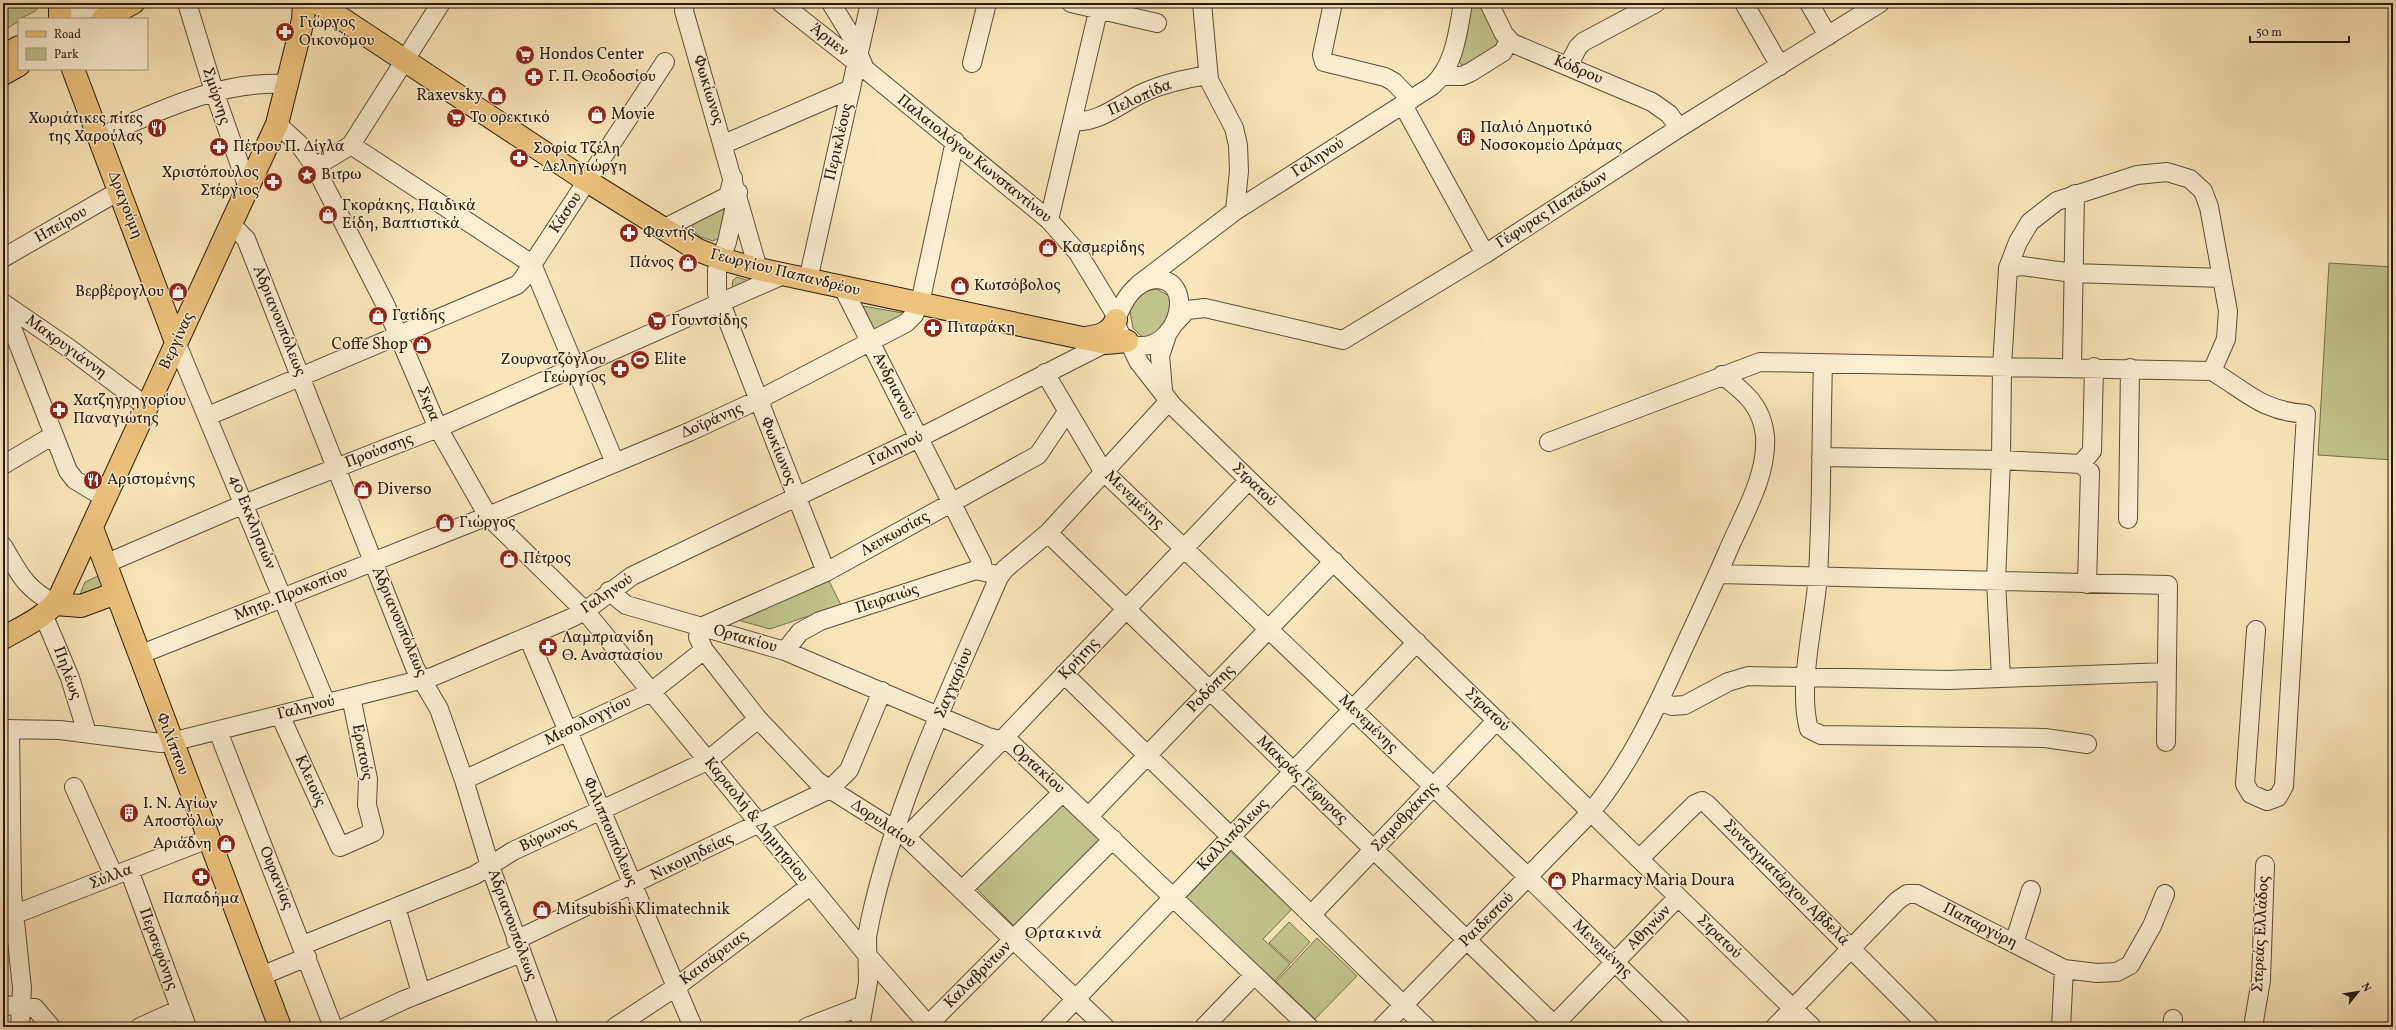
<svg xmlns="http://www.w3.org/2000/svg" width="2396" height="1030" font-family="Vollkorn,serif">
<style>
.green{fill:#c1c38c;stroke:#746e4c}
.lines{fill:none;stroke-linecap:round;stroke-linejoin:round}
.minor-casing{stroke:#5c4c38;stroke-width:20}
.major-casing{stroke:#27190d;stroke-width:24}
.minor{stroke:#fbeed2;stroke-width:18}
.major{stroke:#ecc27c;stroke-width:22}
.labels{text-anchor:middle;dominant-baseline:central;stroke-width:3;stroke-linejoin:round;paint-order:stroke}
.poi-label{font-size:16px;fill:#27190d;stroke:#fbeed2;text-anchor:start}
.street-label{font-size:16px;fill:#27190d;stroke:#fbeed2}
.neighbourhood-label{font-size:17px;letter-spacing:1px;fill:#27190d;stroke:#fbeed2}
</style>
<rect width="100%" height="100%" fill="#f9e5b9"/>
<filter id="stains"><feTurbulence type="fractalNoise" baseFrequency=".005" numOctaves="4"/><feColorMatrix values="0 0 0 0 .2 0 0 0 0 .09 0 0 0 0 .02 0 0 0 .5 -.17"/></filter>
<radialGradient id="worn" r=".72"><stop offset=".6" stop-color="#630" stop-opacity="0"/><stop offset="1" stop-color="#630" stop-opacity=".3"/></radialGradient>
<!-- green -->
<path class="green" d="M3,3H43L34,12L19,19V21L3,31Z
M1472,3H1482L1501,44L1464,68L1459,61Z
M721,208L725,212L720,238L713,241C702,237 691,236 693,221Z
M2329,263L2393,267V460L2318,455Z
M737,277L753,282L732,288L733,280Z
M1157,289L1171,297L1172,308L1160,332L1143,338L1133,328L1130,312C1134,299 1143,290 1157,289Z
M863,306L903,313V316L874,330Z
M100,575L106,590L82,600L80,594L85,582Z
M827,577L841,605L770,629L734,619Z
M1061,802L1102,842L1017,929L976,888Z
M1230,851L1292,909L1263,939L1290,964L1275,981L1186,898Z
M1289,922L1310,942L1291,963L1269,943Z
M1317,938L1357,976L1315,1019L1276,982Z"/>
<g class="lines">
<defs>
<path id="minor" d="M187,3L214,91L248,188
M685,3L684,11L758,269
M781,3L857,63
M831,3L850,34L865,69L1049,220L1078,253L1117,317
M1071,3L1157,23
M1202,3L1209,80L1234,128L1238,145L1239,171L1235,211
M1333,3L1322,55L1324,62L1385,77L1394,82L1411,100
M1489,3L1504,34L1512,43L1652,102L1669,114L1679,128
M1744,3L1780,66
M1809,3L1828,36
M70,19L99,3
M972,63L987,3
M1568,66L1578,47L1583,42L1656,3
M1443,76H1462L1471,72L1503,52L1509,40
M1403,105L1485,254
M1073,121C1099,124 1122,102 1145,92C1165,83 1186,79 1207,75
M277,124L299,144L315,167L385,304L438,428L488,516L585,611L868,956L930,1027
M99,137C160,111 219,80 288,84
M724,144L851,89
M351,145L532,264L615,463
M315,167L351,145L441,3
M738,192L727,242L717,270V293L826,572
M1049,220L1100,3
M231,224L246,239L415,668L439,709L464,780L490,866L549,1027
M663,229L728,196L733,178
M3,258L119,191
M2008,268L2022,266L2073,273L2222,278
M1154,279C1197,278 1179,346 1142,346C1136,346 1130,345 1125,340C1120,334 1115,325 1117,317C1124,300 1134,282 1154,279Z
M808,280L870,3
M1138,285L1235,211L1432,86C1455,66 1458,31 1463,3
M843,288L982,563L983,571
M3,303L70,349L147,407
M3,305L68,471L75,480L105,498
M1175,323L1187,310L1205,308L1343,340L1485,254L1679,128L1880,3
M176,342L326,703
M1130,344L1138,361L1173,406L1812,1027
M1823,363C1821,434 1822,505 1818,575C1815,620 1797,687 1809,729L1821,735L2045,738L2087,744
M2072,367L2075,194
M1045,373L1103,471L1529,878L1681,1027
M1163,390L1160,356L1168,332
M1067,412L1038,455L826,572L701,627L698,637L704,650L758,719L817,781L906,837L1105,1027
M208,416L517,285L522,280L665,62
M1549,442L1760,362L2212,371C2247,392 2262,411 2306,414L2284,786L2278,797L2267,801L2251,794L2245,784L2256,630
M1821,457L2001,460L2081,464L2090,472L2087,584
M2081,464L2092,451L2094,367
M3,465L52,436
M2128,519L2130,368
M1048,533L1546,1017L1554,1027
M3,546C20,575 25,588 55,604
M105,564L244,504L438,428L783,275
M1718,574L2168,585L2166,742
M609,591L626,605L785,651L988,737L1011,743L1309,1027
M43,614L70,678L87,733
M528,637L693,1027
M785,651L800,632L820,621L976,570L993,574
M139,655L488,516L689,432L758,400L906,323L914,315L920,303L955,141
M1064,674L1426,1027
M2001,678L1996,581L2001,460L2002,367L2008,268L2018,242L2030,222L2057,201L2137,175L2167,172L2190,179L2203,191L2209,207L2228,311L2226,339L2212,371
M1659,701L1672,706L1685,705L1728,682L1748,676L1948,680L2167,672
M280,715L340,847L374,832L367,805L368,779L351,697
M3,729L60,730L161,743L171,742L432,677L569,619L585,611L632,576L919,438L1106,343
M10,729L12,893L22,988L20,1027
M218,731L333,1027
M464,780L651,692L704,650
M74,787L114,876
M1089,816L1334,561
M906,837L1002,740L1249,480
M1639,859L1695,804L1702,801L1707,804L1929,1027
M129,870L187,1027
M962,890L1063,792
M396,907L421,993
M1312,914L1497,720
M13,915L208,839
M516,940L830,789L849,770L882,691
M2014,943L2031,890
M303,945L475,875L513,851L707,761L758,719
M261,976L307,957
M3,1005L35,1008L51,1027
M928,1025L1113,839
M140,1027L180,1009
M346,1027L404,1000L521,953
M615,1027L676,987L810,886
M807,1027L864,1005
M860,1027L868,982L867,937L870,921C896,801 951,688 999,577L1005,569L1048,533L1169,401
M1049,1027L1417,642
M1204,1027L1254,975
M1382,1027L1591,812C1629,765 1654,713 1679,658C1695,623 1712,588 1727,553C1742,517 1768,476 1765,436C1762,406 1745,392 1722,375
M1552,1027L1678,897
M1775,1027L1897,901L1907,894H1917L2064,969L2097,973L2117,972L2130,965L2152,926L2165,894
M2061,1027L2064,969
M2172,1027L2173,1019
M2253,1027L2261,980L2265,865"/>
<path id="major" d="M60,3V19
M318,3L587,181L698,250L721,259L758,269L1082,338L1106,343L1127,341
M103,19L133,3
M3,56L19,47
M73,69L176,342
M3,74L19,65
M1085,338C1099,336 1110,334 1116,320
M92,528L280,1027
M55,604L81,606L116,593
M3,638C22,627 49,616 60,596L277,124L303,20L304,3"/>
</defs>
<!-- minor casing -->
<use href="#minor" class="minor-casing"/>
<!-- major casing -->
<use href="#major" class="major-casing"/>
<!-- minor -->
<use href="#minor" class="minor"/>
<!-- major -->
<use href="#major" class="major"/>
</g>
<!-- icons -->
<defs>
<symbol id="pharmacy-disc" viewBox="-11 -11 22 22"><circle r="9.5" fill="#8f2418" stroke="#fbeed2"/><path d="M-2-6h4v4h4v4h-4v4h-4v-4h-4v-4h4Z" fill="#fff"/></symbol>
<symbol id="supermarket-disc" viewBox="-11 -11 22 22"><circle r="9.5" fill="#8f2418" stroke="#fbeed2"/><path d="M-6-5.5h2.5l.6 2H6L4.5 2H-2.5L-4.4-4H-6ZM-1.5 3.2a1.3 1.3 0 1 0 .1 0ZM3 3.2a1.3 1.3 0 1 0 .1 0Z" fill="#fff"/></symbol>
<symbol id="shop-disc" viewBox="-11 -11 22 22"><circle r="9.5" fill="#8f2418" stroke="#fbeed2"/><path d="M-5-2.5h2.3a2.7 3.5 0 0 1 5.4 0H5L5.5 6h-11ZM-1.5-2.5h3a1.5 2.3 0 0 0-3 0Z" fill="#fff"/></symbol>
<symbol id="restaurant-disc" viewBox="-11 -11 22 22"><circle r="9.5" fill="#8f2418" stroke="#fbeed2"/><path d="M-5-6h1v4h1v-4h1v4h1v-4h1v5L-1.5 .5V6h-2V.5L-5-1ZM5-6V6H3V1.5H1.5Q1.5-4 5-6Z" fill="#fff"/></symbol>
<symbol id="building-disc" viewBox="-11 -11 22 22"><circle r="9.5" fill="#8f2418" stroke="#fbeed2"/><path d="M-4-6H4V6H1V3H-1V6H-4ZM-2.5-4.3h1.7v1.8h-1.7ZM.8-4.3h1.7v1.8H.8ZM-2.5-1h1.7V.8h-1.7ZM.8-1h1.7V.8H.8Z" fill="#fff"/></symbol>
<symbol id="sight-disc" viewBox="-11 -11 22 22"><circle r="9.5" fill="#8f2418" stroke="#fbeed2"/><path d="M0-6L1.8-2.2L6-1.7L2.9 1.2L3.7 5.4L0 3.3L-3.7 5.4L-2.9 1.2L-6-1.7L-1.8-2.2Z" fill="#fff"/></symbol>
<symbol id="stadium-disc" viewBox="-11 -11 22 22"><circle r="9.5" fill="#8f2418" stroke="#fbeed2"/><path d="M0-5a6.5 5 0 1 0 0 10a6.5 5 0 1 0 0-10ZM-3.5-1.8h7v3.6h-7Z" fill="#fff"/></symbol>
</defs>
<g fill-rule="evenodd">
<use href="#pharmacy-disc" x="274" y="21" width="22" height="22"/>
<use href="#supermarket-disc" x="514" y="44" width="22" height="22"/>
<use href="#pharmacy-disc" x="523" y="66" width="22" height="22"/>
<use href="#shop-disc" x="486" y="85" width="22" height="22"/>
<use href="#shop-disc" x="586" y="104" width="22" height="22"/>
<use href="#supermarket-disc" x="445" y="107" width="22" height="22"/>
<use href="#restaurant-disc" x="146" y="117" width="22" height="22"/>
<use href="#building-disc" x="1455" y="126" width="22" height="22"/>
<use href="#pharmacy-disc" x="208" y="136" width="22" height="22"/>
<use href="#pharmacy-disc" x="508" y="147" width="22" height="22"/>
<use href="#sight-disc" x="296" y="164" width="22" height="22"/>
<use href="#pharmacy-disc" x="262" y="171" width="22" height="22"/>
<use href="#shop-disc" x="317" y="204" width="22" height="22"/>
<use href="#pharmacy-disc" x="618" y="222" width="22" height="22"/>
<use href="#shop-disc" x="1037" y="237" width="22" height="22"/>
<use href="#shop-disc" x="677" y="252" width="22" height="22"/>
<use href="#shop-disc" x="949" y="275" width="22" height="22"/>
<use href="#shop-disc" x="167" y="281" width="22" height="22"/>
<use href="#shop-disc" x="367" y="305" width="22" height="22"/>
<use href="#supermarket-disc" x="646" y="310" width="22" height="22"/>
<use href="#pharmacy-disc" x="922" y="317" width="22" height="22"/>
<use href="#shop-disc" x="411" y="334" width="22" height="22"/>
<use href="#stadium-disc" x="629" y="349" width="22" height="22"/>
<use href="#pharmacy-disc" x="609" y="358" width="22" height="22"/>
<use href="#pharmacy-disc" x="48" y="399" width="22" height="22"/>
<use href="#restaurant-disc" x="82" y="469" width="22" height="22"/>
<use href="#shop-disc" x="352" y="479" width="22" height="22"/>
<use href="#shop-disc" x="434" y="512" width="22" height="22"/>
<use href="#shop-disc" x="498" y="548" width="22" height="22"/>
<use href="#pharmacy-disc" x="537" y="636" width="22" height="22"/>
<use href="#building-disc" x="118" y="802" width="22" height="22"/>
<use href="#shop-disc" x="215" y="833" width="22" height="22"/>
<use href="#pharmacy-disc" x="190" y="866" width="22" height="22"/>
<use href="#shop-disc" x="1546" y="870" width="22" height="22"/>
<use href="#shop-disc" x="531" y="899" width="22" height="22"/>
</g>
<g class="labels">
<!-- poi labels -->
<g class="poi-label">
<text x="299" y="23">Γιώργος<tspan x="299" dy="18">Οικονόμου</tspan></text>
<text x="539" y="55">Hondos Center</text>
<text x="548" y="77">Γ. Π. Θεοδοσίου</text>
<text x="483" y="96" text-anchor="end">Raxevsky</text>
<text x="611" y="115">Movie</text>
<text x="470" y="118">Το ορεκτικό</text>
<text x="143" y="119" text-anchor="end">Χωριάτικες πίτες<tspan x="143" dy="18">της Χαρούλας</tspan></text>
<text x="1480" y="128">Παλιό Δημοτικό<tspan x="1480" dy="18">Νοσοκομείο Δράμας</tspan></text>
<text x="233" y="147">Πέτρου Π. Δίγλα</text>
<text x="533" y="149">Σοφία Τζέλη<tspan x="533" dy="18">- Δεληγιώργη</tspan></text>
<text x="259" y="173" text-anchor="end">Χριστόπουλος<tspan x="259" dy="18">Στέργιος</tspan></text>
<text x="321" y="175">Βιτρω</text>
<text x="342" y="206">Γκοράκης, Παιδικά<tspan x="342" dy="18">Είδη, Βαπτιστικά</tspan></text>
<text x="643" y="233">Φαντής</text>
<text x="1062" y="248">Κασμερίδης</text>
<text x="674" y="263" text-anchor="end">Πάνος</text>
<text x="974" y="286">Κωτσόβολος</text>
<text x="164" y="292" text-anchor="end">Βερβέρογλου</text>
<text x="392" y="316">Γατίδης</text>
<text x="671" y="321">Γουντσίδης</text>
<text x="947" y="328">Πιταράκη</text>
<text x="408" y="345" text-anchor="end">Coffe Shop</text>
<text x="606" y="360" text-anchor="end">Ζουρνατζόγλου<tspan x="606" dy="18">Γεώργιος</tspan></text>
<text x="654" y="360">Elite</text>
<text x="73" y="401">Χατζηγρηγορίου<tspan x="73" dy="18">Παναγιώτης</tspan></text>
<text x="107" y="480">Αριστομένης</text>
<text x="377" y="490">Diverso</text>
<text x="459" y="523">Γιώργος</text>
<text x="523" y="559">Πέτρος</text>
<text x="562" y="638">Λαμπριανίδη<tspan x="562" dy="18">Θ. Αναστασίου</tspan></text>
<text x="143" y="804">Ι. Ν. Αγίων<tspan x="143" dy="18">Αποστόλων</tspan></text>
<text x="212" y="844" text-anchor="end">Αριάδνη</text>
<text x="1571" y="881">Pharmacy Maria Doura</text>
<text x="201" y="899" text-anchor="middle">Παπαδήμα</text>
<text x="556" y="910">Mitsubishi Klimatechnik</text>
</g>
<!-- street labels -->
<g class="street-label">
<text transform="translate(829 40) rotate(38)">Άρμεν</text>
<text transform="translate(1578 70) rotate(23)">Κόδρου</text>
<text transform="translate(708 90) rotate(73)">Φωκίωνος</text>
<text transform="translate(216 96) rotate(72)">Σμύρνης</text>
<text transform="translate(1140 98) rotate(-24)">Πελοπίδα</text>
<text transform="translate(839 142) rotate(-77)">Περικλέους</text>
<text transform="translate(1318 158) rotate(-33)">Γαληνού</text>
<text transform="translate(974 159) rotate(39)">Παλαιολόγου Κωνσταντίνου</text>
<text transform="translate(125 205) rotate(69)">Δραγούμη</text>
<text transform="translate(1552 210) rotate(-33)">Γέφυρας Παπάδων</text>
<text transform="translate(566 213) rotate(-57)">Κάσου</text>
<text transform="translate(61 225) rotate(-30)">Ηπείρου</text>
<text transform="translate(785 273) rotate(14)">Γεωργίου Παπανδρέου</text>
<text transform="translate(279 321) rotate(68)">Αδριανουπόλεως</text>
<text transform="translate(177 341) rotate(-65)">Βεργίνας</text>
<text transform="translate(66 347) rotate(36)">Μακρυγιάννη</text>
<text transform="translate(893 386) rotate(63)">Ανδριανού</text>
<text transform="translate(428 404) rotate(67)">Σκρα</text>
<text transform="translate(712 421) rotate(-24)">Δοϊράνης</text>
<text transform="translate(896 449) rotate(-26)">Γαληνού</text>
<text transform="translate(379 451) rotate(-21)">Προύσσης</text>
<text transform="translate(778 451) rotate(68)">Φωκίωνος</text>
<text transform="translate(1254 485) rotate(44)">Στρατού</text>
<text transform="translate(1134 500) rotate(44)">Μενεμένης</text>
<text transform="translate(252 522) rotate(68)">40 Εκκλησιών</text>
<text transform="translate(895 534) rotate(-29)">Λευκωσίας</text>
<text transform="translate(291 594) rotate(-22)">Μητρ. Προκοπίου</text>
<text transform="translate(607 594) rotate(-34)">Γαληνού</text>
<text transform="translate(887 599) rotate(-18)">Πειραιώς</text>
<text transform="translate(399 622) rotate(67)">Αδριανουπόλεως</text>
<text transform="translate(745 639) rotate(16)">Ορτακίου</text>
<text transform="translate(1079 659) rotate(-47)">Κρήτης</text>
<text transform="translate(67 673) rotate(70)">Πηλέως</text>
<text transform="translate(954 683) rotate(-67)">Σαγγαρίου</text>
<text transform="translate(1211 689) rotate(-46)">Ροδόπης</text>
<text transform="translate(306 708) rotate(-14)">Γαληνού</text>
<text transform="translate(1487 710) rotate(44)">Στρατού</text>
<text transform="translate(588 721) rotate(-26)">Μεσολογγίου</text>
<text transform="translate(1368 724) rotate(44)">Μενεμένης</text>
<text transform="translate(172 744) rotate(69)">Φιλίππου</text>
<text transform="translate(362 752) rotate(79)">Ερατούς</text>
<text transform="translate(1038 769) rotate(42)">Ορτακίου</text>
<text transform="translate(1302 780) rotate(44)">Μακράς Γέφυρας</text>
<text transform="translate(310 781) rotate(66)">Κλειούς</text>
<text transform="translate(1405 817) rotate(-47)">Σαμοθράκης</text>
<text transform="translate(756 820) rotate(51)">Καραολή &amp; Δημητρίου</text>
<text transform="translate(883 824) rotate(34)">Δορυλαίου</text>
<text transform="translate(610 832) rotate(67)">Φιλιππουπόλεως</text>
<text transform="translate(548 835) rotate(-25)">Βύρωνος</text>
<text transform="translate(1233 835) rotate(-46)">Καλλιπόλεως</text>
<text transform="translate(692 857) rotate(-26)">Νικομηδείας</text>
<text transform="translate(111 877) rotate(-21)">Σύλλα</text>
<text transform="translate(276 878) rotate(68)">Ουρανίας</text>
<text transform="translate(1786 883) rotate(45)">Συνταγματάρχου Αβδελά</text>
<text transform="translate(1487 920) rotate(-45)">Ραιδεστού</text>
<text transform="translate(512 925) rotate(70)">Αδριανουπόλεως</text>
<text transform="translate(1980 926) rotate(27)">Παπαργύρη</text>
<text transform="translate(1649 928) rotate(-46)">Αθηνών</text>
<text transform="translate(2261 934) rotate(-87)">Στερεάς Ελλάδος</text>
<text transform="translate(1719 937) rotate(44)">Στρατού</text>
<text transform="translate(158 949) rotate(70)">Περσεφόνης</text>
<text transform="translate(1602 949) rotate(44)">Μενεμένης</text>
<text transform="translate(714 958) rotate(-37)">Καισάρειας</text>
<text transform="translate(978 975) rotate(-45)">Καλαβρύτων</text>
</g>
<!-- neighbourhood labels -->
<g class="neighbourhood-label">
<text x="1064" y="933">Ορτακινά</text>
</g>
</g>
<!-- margin -->
<rect width="2396" height="1030" fill="none" stroke="#f9e5b9" stroke-width="16"/>
<rect x="4" y="4" width="2388" height="1022" fill="none" stroke="#27190d" stroke-width="2"/>
<rect x="8" y="8" width="2380" height="1014" fill="none" stroke="#27190d"/>
<!-- legend -->
<rect x="18" y="18" width="130" height="52" fill="#fbeed2" stroke="#a69983"/>
<rect x="26" y="31" width="20" height="6" fill="#ecc27c" stroke="#a69983"/>
<text x="54" y="38" font-size="12" fill="#27190d">Road</text>
<rect x="26" y="48" width="20" height="12" fill="#c1c38c" stroke="#a69983"/>
<text x="54" y="58" font-size="12" fill="#27190d">Park</text>
<!-- north arrow -->
<g transform="translate(2358 992) rotate(60)" stroke="#fbeed2" stroke-width="3" paint-order="stroke">
<path d="M0-3L7 15L0 10L-7 15Z" fill="#27190d"/>
<text y="-6" font-size="11" font-weight="bold" text-anchor="middle" fill="#27190d">N</text>
</g>
<!-- scale -->
<path d="M2250 36v6h99v-6" fill="none" stroke="#27190d" stroke-width="2"/>
<text x="2256" y="36" font-size="12" fill="#27190d" stroke="#fbeed2" stroke-width="3" paint-order="stroke">50 m</text>
<rect width="100%" height="100%" filter="url(#stains)"/>
<rect width="100%" height="100%" fill="url(#worn)"/>
</svg>
